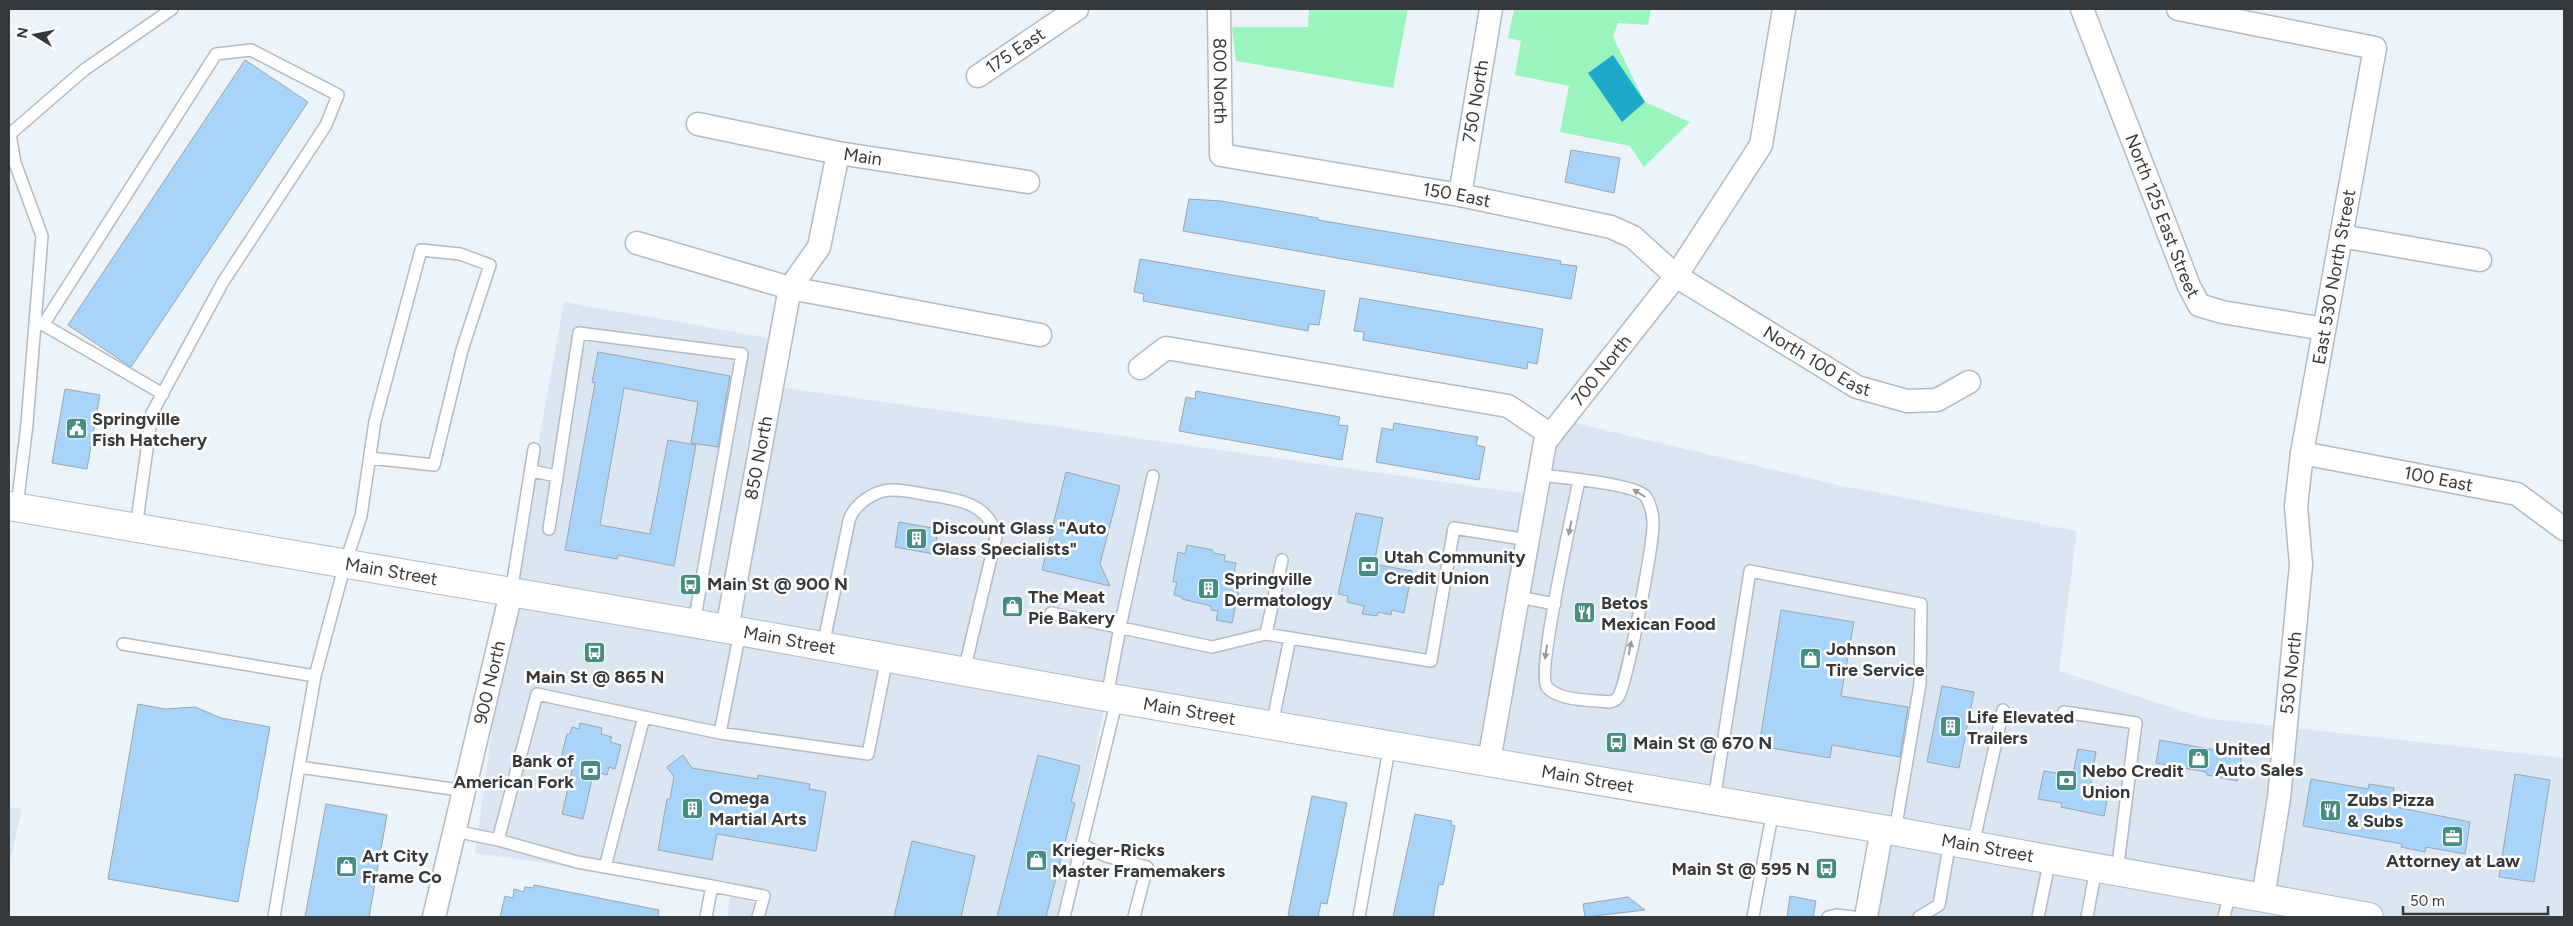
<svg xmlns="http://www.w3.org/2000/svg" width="2573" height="926" font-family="Figtree,sans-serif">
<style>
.built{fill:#dae7f3}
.green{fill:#99f4bd}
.water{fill:#1ea9cb}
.building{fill:#a8d4fa;stroke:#9da4aa}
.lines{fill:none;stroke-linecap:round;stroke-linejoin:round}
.lane-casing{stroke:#b3bbc1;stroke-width:14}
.street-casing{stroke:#b3bbc1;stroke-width:25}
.primary-casing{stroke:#b3bbc1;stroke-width:30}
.lane{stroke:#fff;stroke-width:11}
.street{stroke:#fff;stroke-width:22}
.primary{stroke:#fff;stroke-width:28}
.oneway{fill:#9a9c9d}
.labels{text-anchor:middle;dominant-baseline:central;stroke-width:5;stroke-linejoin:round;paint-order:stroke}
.street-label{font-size:18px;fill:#36393b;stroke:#fff}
.poi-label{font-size:18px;font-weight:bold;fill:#36393b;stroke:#fff;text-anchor:start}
</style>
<rect width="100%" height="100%" fill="#ecf4fb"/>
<!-- built -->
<path class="built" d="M564,302L781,340L772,386L1535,495L1562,420L1838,485L2077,531L2059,671L2205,718L2564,758V917H1866L1882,829L1107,697L1059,917H727L731,890L475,853L511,593Z
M9,807L22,809L9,865Z"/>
<!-- green -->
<path class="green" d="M1309,9H1408L1393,88L1236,61L1232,27H1308Z
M1514,9H1651L1648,25L1618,23L1613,37L1645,102L1690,122L1644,167L1630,146L1560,132L1569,86L1515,75L1521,41L1508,38Z"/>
<!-- water -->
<path class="water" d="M1613,55L1645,102L1622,122L1588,73Z"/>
<!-- building -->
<path class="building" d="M245,60L308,102L131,367L68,325Z
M1571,150L1620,158L1614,193L1565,182Z
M1189,199L1221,201L1318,218V220L1561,261L1560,264L1577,266L1571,299L1183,231Z
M1140,259L1325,291L1319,325L1309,324L1308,331L1143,301L1144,294L1134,292Z
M1360,298L1543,329L1537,364L1528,362L1527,369L1363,340L1364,332L1354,331Z
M598,352L730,376L718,447L691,443L698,402L624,388L600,525L650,534L668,440L696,445L674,566L618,555L617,559L565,550L595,383L592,382Z
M65,389L100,395L87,469L52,463Z
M1196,391L1340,417L1338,425L1348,426L1342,460L1179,431L1186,397L1195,399Z
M1394,423L1478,437L1476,445L1485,447L1479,480L1376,462L1382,428L1393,430Z
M1066,472L1120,486L1100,564L1110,586L1042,570Z
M1356,513L1383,518L1374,564L1412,571L1404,613L1392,610L1391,615L1378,612L1377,616L1362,614L1364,606L1347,602L1348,596L1338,594Z
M899,522L938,529L934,554L895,547Z
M1187,545L1213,550V553L1225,555L1224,561L1236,563L1233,579L1241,580L1232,623L1216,620L1218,611L1211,610V606L1182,599V597L1174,595L1177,582H1173L1178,552L1185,554Z
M1781,610L1854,622L1841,696L1908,707L1900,757L1832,745L1830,758L1759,746Z
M1942,686L1974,692L1959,768L1927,762Z
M138,704L165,709L195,707L221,718L270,727L238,902L108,879Z
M580,723L602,728L601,734L612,737L610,742L621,745L615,769L609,767L607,775L597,772L596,776L593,775L583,819L562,814L572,770L571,765L560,762L567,734H570L572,727L579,729Z
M2160,740L2242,755L2237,781L2207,775L2206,772L2156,763Z
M2078,749L2096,752L2090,788L2109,791L2104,816L2061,807L2062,803L2038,799L2044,771L2068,775L2069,772L2073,773Z
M683,755L692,768L758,779V775L810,784L809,789L826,792L816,851L717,834L712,860L658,850L667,799H670L674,777L667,767Z
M1038,755L1080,766L1071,802L1075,803L1046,917H997Z
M2515,774L2550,780L2534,882L2499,877Z
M2311,779L2368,789L2369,784L2394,788L2391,806L2470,822L2465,854L2426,847L2425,852L2401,847L2402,844L2303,826Z
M1312,796L1347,803L1327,904L1321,903L1318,917H1298L1288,915Z
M326,804L387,815L369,917H305Z
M1415,814L1452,821L1451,825L1455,826L1443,885L1439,884L1433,917H1393Z
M912,841L975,856L961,917H894Z
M534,885L659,910L658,917H500L505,896L513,898L514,889L524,892L525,887L534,888Z
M1790,896L1816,901L1813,917H1787Z
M1628,897L1645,910L1585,917L1583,904Z"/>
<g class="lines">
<defs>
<path id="lane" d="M37,321L163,394
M43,325L216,54L251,50L338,95L326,125L223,282L152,413L136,528
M370,458L434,465L462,350L490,265L460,254L421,250L375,421L361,516L345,564L315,676L299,767L466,791
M531,471L557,476
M1539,475C1558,477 1637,484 1646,497C1650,503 1653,514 1653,522C1654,541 1627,685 1618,697C1616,701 1613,701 1609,702C1592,700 1558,701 1547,687C1536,673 1574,507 1579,480
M17,507L27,424L42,236L15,163L10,134L84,70L172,9
M549,529L579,333L742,354L694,623
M511,593L534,449
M1518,597L1555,604
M1051,613L1212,647L1266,634L1282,560
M1266,634L1431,661L1454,528L1528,540
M123,644L315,676
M823,646L849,521C853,505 874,491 890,490C902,489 917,493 929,495C956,499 990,503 996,537L964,671
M1107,697L1120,627L1153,476
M2064,712L2136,723L2117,872
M644,717L720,733L868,754L887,658
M1272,725L1290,638
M720,733L740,632
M1714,800L1750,571L1921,604L1920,684L1895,831
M455,831L498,840L577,862L712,886L706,917
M498,840L537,694L644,717L605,867
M1082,845L1106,856L1147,867L1134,917
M1973,845L2003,710
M712,886L764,896L758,917
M274,917L299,767
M1064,917L1117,699
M1359,917L1390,744
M1753,917L1773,810
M1828,917L1836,915L1853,917
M1919,917L1939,905L1950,841
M2038,917L2050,859
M2087,917L2096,868
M2224,917L2230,892"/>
<g id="street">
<path id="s1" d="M1219,9L1221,155L1460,195L1611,227L1633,237L1676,276L1857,387L1907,401L1937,400L1969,382"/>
<path id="s2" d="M2082,9L2189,286L2199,305L2222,312L2324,329"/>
<path d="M2178,9L2375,48L2302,453L2296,506L2301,565L2279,798L2263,898"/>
<path id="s3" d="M978,76L1077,9"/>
<path id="s4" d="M698,124L838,153L1028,182"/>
<path id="s5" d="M1460,195L1491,9"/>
<path d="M2341,236L2480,260"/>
<path d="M637,243L790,288L1040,335"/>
<path d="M1140,368L1166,348L1508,406L1551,435"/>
<path id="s6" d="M2302,453L2517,494L2564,529"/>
<path id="s7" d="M727,629L790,288L819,247L838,153"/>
<path id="s8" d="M1489,761L1545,442L1676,276L1761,145L1784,9"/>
<path id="s9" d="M434,917L511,593"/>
<path d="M1866,917L1882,829"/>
</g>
<g id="primary">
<path id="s10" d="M9,506L727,629L1117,699L1882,829L2369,917"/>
</g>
</defs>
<!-- lane casing -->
<use href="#lane" class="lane-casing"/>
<!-- street casing -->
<use href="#street" class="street-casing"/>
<!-- primary casing -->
<use href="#primary" class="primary-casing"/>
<!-- lane -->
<use href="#lane" class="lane"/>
<!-- street -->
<use href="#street" class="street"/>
<!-- primary -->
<use href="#primary" class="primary"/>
</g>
<!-- one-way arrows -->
<defs><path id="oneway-solid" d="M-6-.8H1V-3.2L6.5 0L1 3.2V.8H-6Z" transform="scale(1.25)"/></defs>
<g class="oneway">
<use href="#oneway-solid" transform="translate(1639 493) rotate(-148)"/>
<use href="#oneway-solid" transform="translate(1570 528) rotate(101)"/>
<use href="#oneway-solid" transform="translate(1630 648) rotate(-79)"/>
<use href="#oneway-solid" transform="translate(1546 652) rotate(98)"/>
</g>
<!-- icons -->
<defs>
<symbol id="civic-square" viewBox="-11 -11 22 22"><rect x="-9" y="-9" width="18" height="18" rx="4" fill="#488d82" stroke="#fff"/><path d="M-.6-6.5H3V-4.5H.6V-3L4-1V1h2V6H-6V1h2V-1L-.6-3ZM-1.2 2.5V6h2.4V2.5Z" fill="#fff"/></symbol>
<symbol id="building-square" viewBox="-11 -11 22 22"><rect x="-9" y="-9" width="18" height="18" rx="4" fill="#488d82" stroke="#fff"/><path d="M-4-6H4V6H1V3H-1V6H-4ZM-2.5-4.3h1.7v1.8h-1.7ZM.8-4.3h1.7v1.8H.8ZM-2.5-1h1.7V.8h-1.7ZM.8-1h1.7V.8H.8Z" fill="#fff"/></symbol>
<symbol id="bank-square" viewBox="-11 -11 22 22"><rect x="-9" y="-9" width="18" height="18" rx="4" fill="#488d82" stroke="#fff"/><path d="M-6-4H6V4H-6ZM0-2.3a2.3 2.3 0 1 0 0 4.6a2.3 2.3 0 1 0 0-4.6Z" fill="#fff"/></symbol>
<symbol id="bus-square" viewBox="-11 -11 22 22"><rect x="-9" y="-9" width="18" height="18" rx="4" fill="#488d82" stroke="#fff"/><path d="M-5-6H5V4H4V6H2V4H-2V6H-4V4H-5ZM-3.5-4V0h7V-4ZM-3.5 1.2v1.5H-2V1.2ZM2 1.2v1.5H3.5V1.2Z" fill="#fff"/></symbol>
<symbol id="shop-square" viewBox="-11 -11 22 22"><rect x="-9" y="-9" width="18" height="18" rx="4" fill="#488d82" stroke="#fff"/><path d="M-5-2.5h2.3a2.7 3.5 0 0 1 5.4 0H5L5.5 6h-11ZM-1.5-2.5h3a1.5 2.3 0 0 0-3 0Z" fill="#fff"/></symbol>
<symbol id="restaurant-square" viewBox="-11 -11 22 22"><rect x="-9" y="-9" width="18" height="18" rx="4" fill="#488d82" stroke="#fff"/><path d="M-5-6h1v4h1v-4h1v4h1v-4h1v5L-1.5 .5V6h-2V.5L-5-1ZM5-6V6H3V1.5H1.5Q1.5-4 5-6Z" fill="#fff"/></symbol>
<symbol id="office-square" viewBox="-11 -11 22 22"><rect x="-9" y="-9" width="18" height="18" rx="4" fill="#488d82" stroke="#fff"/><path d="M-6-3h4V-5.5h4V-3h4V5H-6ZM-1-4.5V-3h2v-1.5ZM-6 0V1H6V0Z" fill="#fff"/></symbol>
</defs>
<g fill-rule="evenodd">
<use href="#civic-square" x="64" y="416" width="25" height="25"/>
<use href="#building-square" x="904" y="526" width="25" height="25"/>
<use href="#bank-square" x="1356" y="554" width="25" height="25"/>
<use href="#bus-square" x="678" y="572" width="25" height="25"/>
<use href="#building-square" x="1196" y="576" width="25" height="25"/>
<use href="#shop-square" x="1000" y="594" width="25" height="25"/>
<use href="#restaurant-square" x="1572" y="600" width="25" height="25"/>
<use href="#bus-square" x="582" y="640" width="25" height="25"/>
<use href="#shop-square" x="1798" y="646" width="25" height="25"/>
<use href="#building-square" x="1938" y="714" width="25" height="25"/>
<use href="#bus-square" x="1604" y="730" width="25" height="25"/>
<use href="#shop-square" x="2186" y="746" width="25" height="25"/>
<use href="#bank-square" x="578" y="758" width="25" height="25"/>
<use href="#bank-square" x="2054" y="768" width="25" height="25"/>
<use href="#building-square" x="680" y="796" width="25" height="25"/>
<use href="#restaurant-square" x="2318" y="798" width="25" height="25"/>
<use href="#office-square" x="2440" y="824" width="25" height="25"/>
<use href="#shop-square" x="1024" y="848" width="25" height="25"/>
<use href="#shop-square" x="334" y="854" width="25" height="25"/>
<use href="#bus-square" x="1814" y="856" width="25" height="25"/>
</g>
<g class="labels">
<!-- street labels -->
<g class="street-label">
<text stroke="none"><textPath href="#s3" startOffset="45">175 East</textPath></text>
<text stroke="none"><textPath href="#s1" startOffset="72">800 North</textPath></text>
<text stroke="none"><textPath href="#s5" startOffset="95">750 North</textPath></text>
<text stroke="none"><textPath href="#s4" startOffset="168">Main</textPath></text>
<text stroke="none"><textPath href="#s1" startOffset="385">150 East</textPath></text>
<text stroke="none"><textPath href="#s2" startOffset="222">North 125 East Street</textPath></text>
<text transform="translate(2334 277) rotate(-80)">East 530 North Street</text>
<text stroke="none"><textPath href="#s1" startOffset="790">North 100 East</textPath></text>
<text stroke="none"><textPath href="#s8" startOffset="415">700 North</textPath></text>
<text stroke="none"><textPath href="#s7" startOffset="174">850 North</textPath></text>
<text stroke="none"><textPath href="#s6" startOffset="139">100 East</textPath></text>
<text stroke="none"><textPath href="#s10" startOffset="388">Main Street</textPath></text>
<text stroke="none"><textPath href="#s10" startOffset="792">Main Street</textPath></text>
<text transform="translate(2291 673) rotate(-84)">530 North</text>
<text stroke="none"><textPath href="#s9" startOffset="241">900 North</textPath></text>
<text stroke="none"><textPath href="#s10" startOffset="1198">Main Street</textPath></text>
<text stroke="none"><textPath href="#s10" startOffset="1602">Main Street</textPath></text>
<text stroke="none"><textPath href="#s10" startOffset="2008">Main Street</textPath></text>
</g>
<!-- poi labels -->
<g class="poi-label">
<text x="92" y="419">Springville<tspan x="92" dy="21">Fish Hatchery</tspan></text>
<text x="932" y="528">Discount Glass "Auto<tspan x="932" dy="21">Glass Specialists"</tspan></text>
<text x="1384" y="557">Utah Community<tspan x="1384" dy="21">Credit Union</tspan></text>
<text x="1224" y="579">Springville<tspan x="1224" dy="21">Dermatology</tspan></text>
<text x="707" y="584">Main St @ 900 N</text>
<text x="1028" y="597">The Meat<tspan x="1028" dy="21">Pie Bakery</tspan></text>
<text x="1601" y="603">Betos<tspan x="1601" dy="21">Mexican Food</tspan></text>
<text x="1826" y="649">Johnson<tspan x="1826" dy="21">Tire Service</tspan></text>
<text x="595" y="677" text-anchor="middle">Main St @ 865 N</text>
<text x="1967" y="717">Life Elevated<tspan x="1967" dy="21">Trailers</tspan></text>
<text x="1633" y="743">Main St @ 670 N</text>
<text x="2215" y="749">United<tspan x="2215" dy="21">Auto Sales</tspan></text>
<text x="574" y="761" text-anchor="end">Bank of<tspan x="574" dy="21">American Fork</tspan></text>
<text x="2082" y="771">Nebo Credit<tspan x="2082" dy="21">Union</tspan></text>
<text x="709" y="798">Omega<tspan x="709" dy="21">Martial Arts</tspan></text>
<text x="2347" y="800">Zubs Pizza<tspan x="2347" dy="21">&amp; Subs</tspan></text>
<text x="1052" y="850">Krieger-Ricks<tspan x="1052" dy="21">Master Framemakers</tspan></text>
<text x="362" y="856">Art City<tspan x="362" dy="21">Frame Co</tspan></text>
<text x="2453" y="861" text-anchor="middle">Attorney at Law</text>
<text x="1810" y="869" text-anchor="end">Main St @ 595 N</text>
</g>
</g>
<!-- border -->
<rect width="2573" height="926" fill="none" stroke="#36393b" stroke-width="20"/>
<!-- north arrow -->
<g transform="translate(35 35) rotate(280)" stroke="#ffffff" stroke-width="4" paint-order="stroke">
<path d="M0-4L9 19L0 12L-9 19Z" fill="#36393b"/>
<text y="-8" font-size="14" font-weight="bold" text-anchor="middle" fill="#36393b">N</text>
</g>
<!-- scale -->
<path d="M2403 906v8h145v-8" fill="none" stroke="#36393b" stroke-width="2.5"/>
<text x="2410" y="906" font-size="15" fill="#36393b" stroke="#ffffff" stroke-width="4" paint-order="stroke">50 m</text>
</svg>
